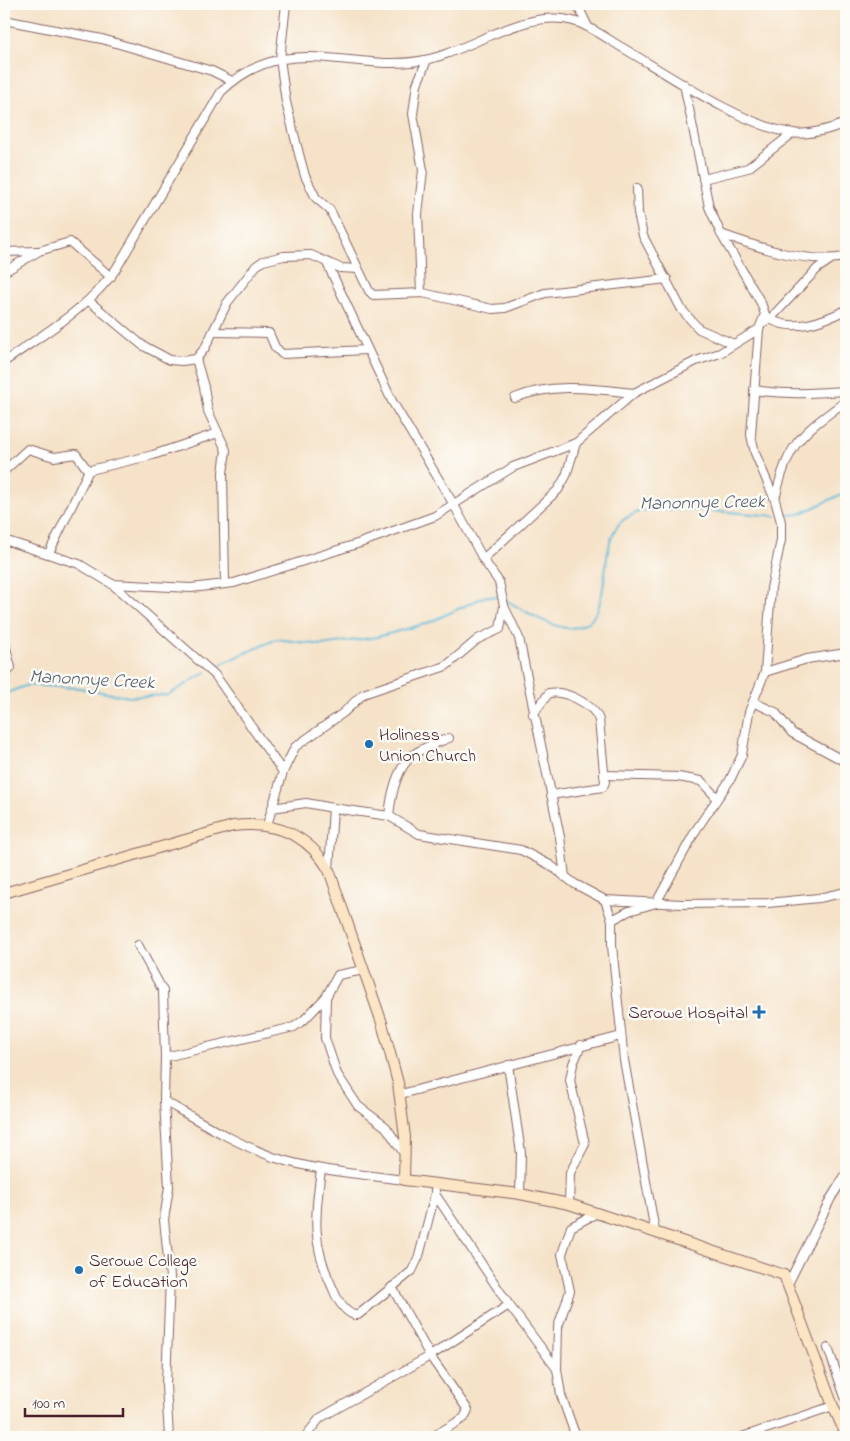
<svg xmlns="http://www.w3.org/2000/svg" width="850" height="1441" viewBox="0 0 850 1441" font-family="'Indie Flower',sans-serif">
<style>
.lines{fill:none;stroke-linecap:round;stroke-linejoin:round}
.stream{stroke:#58b6d6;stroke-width:2}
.street-casing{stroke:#866362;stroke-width:10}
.secondary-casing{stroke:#866362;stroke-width:12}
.street{stroke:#fff;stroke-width:8}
.secondary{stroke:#fce5c4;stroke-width:10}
.poi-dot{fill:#1f6fb2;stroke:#fdfcf7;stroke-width:2}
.labels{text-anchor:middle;stroke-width:5;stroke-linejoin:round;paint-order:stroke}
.poi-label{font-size:18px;fill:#4a1f2b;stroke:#fdfcf7;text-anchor:start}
.water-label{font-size:19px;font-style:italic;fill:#505b6f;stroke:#fdfcf7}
</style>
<rect width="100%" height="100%" fill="#fdfcf7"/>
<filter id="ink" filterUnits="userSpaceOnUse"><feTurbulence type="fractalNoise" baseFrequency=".02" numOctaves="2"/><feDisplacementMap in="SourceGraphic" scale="10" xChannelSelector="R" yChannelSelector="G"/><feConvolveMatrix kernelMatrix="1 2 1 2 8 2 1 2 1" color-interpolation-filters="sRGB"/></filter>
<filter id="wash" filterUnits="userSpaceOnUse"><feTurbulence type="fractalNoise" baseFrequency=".0096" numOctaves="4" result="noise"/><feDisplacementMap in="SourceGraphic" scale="20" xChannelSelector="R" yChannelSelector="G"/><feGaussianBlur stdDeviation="1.12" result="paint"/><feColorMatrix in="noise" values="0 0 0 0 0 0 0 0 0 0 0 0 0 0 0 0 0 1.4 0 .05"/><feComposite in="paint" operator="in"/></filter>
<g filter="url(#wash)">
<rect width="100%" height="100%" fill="#f5e2c8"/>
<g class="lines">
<g class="stream">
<path d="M781 516 800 514 846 492"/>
<path d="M504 599C520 608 552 629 570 628 619 625 594 551 620 523 623 520 631 515 636 513 654 504 751 514 776 516"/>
<path d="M212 668 277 639 322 645 377 637 428 623 486 596 500 597"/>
<path d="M4 694 28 685 79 688 129 697 168 695 206 672"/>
</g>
</g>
</g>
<g filter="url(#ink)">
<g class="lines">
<g class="street-casing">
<g id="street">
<path d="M286 4 280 59 286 102 299 154 305 176 316 198 330 210 369 291 373 295 423 293 492 309 505 308 545 293 667 279"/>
<path d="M577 4 588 27"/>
<path d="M4 20 102 39 212 71 232 81"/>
<path d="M703 179 748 168 793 133"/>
<path d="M637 188 638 213 643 236 682 310 699 329 734 344"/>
<path d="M721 234C757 247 807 264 845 257"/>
<path d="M4 252 37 251"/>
<path d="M327 263 392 401 454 505 483 559 499 582 504 606 519 638 560 837 565 877"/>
<path d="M4 272 39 251 70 242 111 277"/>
<path d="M421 293 418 214 423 170 413 114 417 84 427 60"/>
<path d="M89 301 142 345 170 360 182 361 196 359 205 348 227 303 256 266 263 261 284 256 311 255 340 268 358 269"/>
<path d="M770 319 818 268 830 260"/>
<path d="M763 323 770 319C794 333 823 321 846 310"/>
<path d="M214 332 269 333 275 347 282 354 367 350"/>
<path d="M196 359 204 387 208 411 226 450 223 473 225 584"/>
<path d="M4 362C43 334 88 309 116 269L221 92C291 23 362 82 440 56 480 43 531 9 573 21 591 26 607 39 623 48 669 75 740 124 791 133 809 136 830 129 846 123"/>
<path d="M754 390C785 395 815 393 846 391"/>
<path d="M515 398C553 382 595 389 634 393"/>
<path d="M4 471 28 449 54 457 76 454 87 469 90 470 153 455 218 433"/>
<path d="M775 500C787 443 801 434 846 401"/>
<path d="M4 540 79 564 112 584 215 675 283 772 267 825"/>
<path d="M49 553 89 470"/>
<path d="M483 559 558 490 566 476 576 443"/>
<path d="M112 584 191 588 234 583 360 543 435 516 513 467 576 443 634 393 696 361 720 353 759 329"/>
<path d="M4 640 11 668 4 675"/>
<path d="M765 672 807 659 846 653"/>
<path d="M753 702 775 712 792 733 846 762"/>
<path d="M533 714 549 693C564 690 594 704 599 720L605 782 603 787 551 795"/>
<path d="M283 772 295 747 343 713 363 694 446 666 478 639 500 629 504 606"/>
<path d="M604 775 678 777 701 781 717 798"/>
<path d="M272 808 306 803 333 808"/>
<path d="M389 816C391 796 396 768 413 755 423 747 437 743 449 738"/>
<path d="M329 870 333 808 389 816 419 834 521 850 550 865 575 884 605 900 682 904 768 903 819 898 846 892"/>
<path d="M605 900 612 920V946L624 1060 655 1231"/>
<path d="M612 920 629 911 656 903 696 830 730 780 742 755 749 712 765 672 771 588 781 540V522L775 500 755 453 751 435 759 329 765 314 761 303 721 234 709 207 684 84"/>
<path d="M138 945 163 991 165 1057"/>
<path d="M326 997 325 1038 337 1074 358 1106 386 1127 405 1155"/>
<path d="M508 1065 521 1153 520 1194"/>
<path d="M401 1094 621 1036"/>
<path d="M164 1101C199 1121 235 1143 273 1157 315 1171 361 1174 404 1180"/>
<path d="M321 1169C315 1217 311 1243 333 1289 337 1299 343 1311 354 1315H358L412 1271 419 1256 435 1194"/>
<path d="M435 1191V1194L509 1305 557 1369 561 1395 576 1437"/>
<path d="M569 1204 570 1173 585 1144 570 1080 573 1064 581 1045"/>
<path d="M788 1284 831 1198 846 1174"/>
<path d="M392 1287 430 1356 468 1410 464 1418 432 1437"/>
<path d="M828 1348 846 1400"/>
<path d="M557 1369 558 1327 570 1291 562 1254 571 1227 597 1213"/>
<path d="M169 1437 166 1385 170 1277 164 1220 169 1187 164 1101 165 1057 294 1027 304 1020 326 997 338 975 364 970"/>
<path d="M305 1437 320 1418 430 1356 509 1305"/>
<path d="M742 1437 833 1406"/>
</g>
</g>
<g class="secondary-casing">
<path id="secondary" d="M4 893 233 826C274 821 308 834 329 870L382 1023 398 1083 405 1137 404 1180 520 1194 569 1204 784 1275 833 1406 846 1435"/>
</g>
<use href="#street" class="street"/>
<use href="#secondary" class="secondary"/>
</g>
</g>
<g class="poi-dot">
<circle cx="369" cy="744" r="5"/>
<path d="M756.5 1004.5h5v5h5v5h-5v5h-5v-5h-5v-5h5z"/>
<circle cx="79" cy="1270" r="5"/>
</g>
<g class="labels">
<g class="poi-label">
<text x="379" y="740">Holiness<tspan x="379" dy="21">Union Church</tspan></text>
<text x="748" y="1018" text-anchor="end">Serowe Hospital</text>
<text x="89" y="1266">Serowe College<tspan x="89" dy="21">of Education</tspan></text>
</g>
<g class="water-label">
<text transform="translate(702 501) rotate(-1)" y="7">Manonnye Creek</text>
<text transform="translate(92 678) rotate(3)" y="7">Manonnye Creek</text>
</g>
</g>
<rect width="850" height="1441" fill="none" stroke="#fdfcf7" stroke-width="20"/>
<path d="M25 1408v8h98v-8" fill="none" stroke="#4a1f2b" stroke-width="2.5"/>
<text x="32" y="1408" font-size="15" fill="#4a1f2b" stroke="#fdfcf7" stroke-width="4" paint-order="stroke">100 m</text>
</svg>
